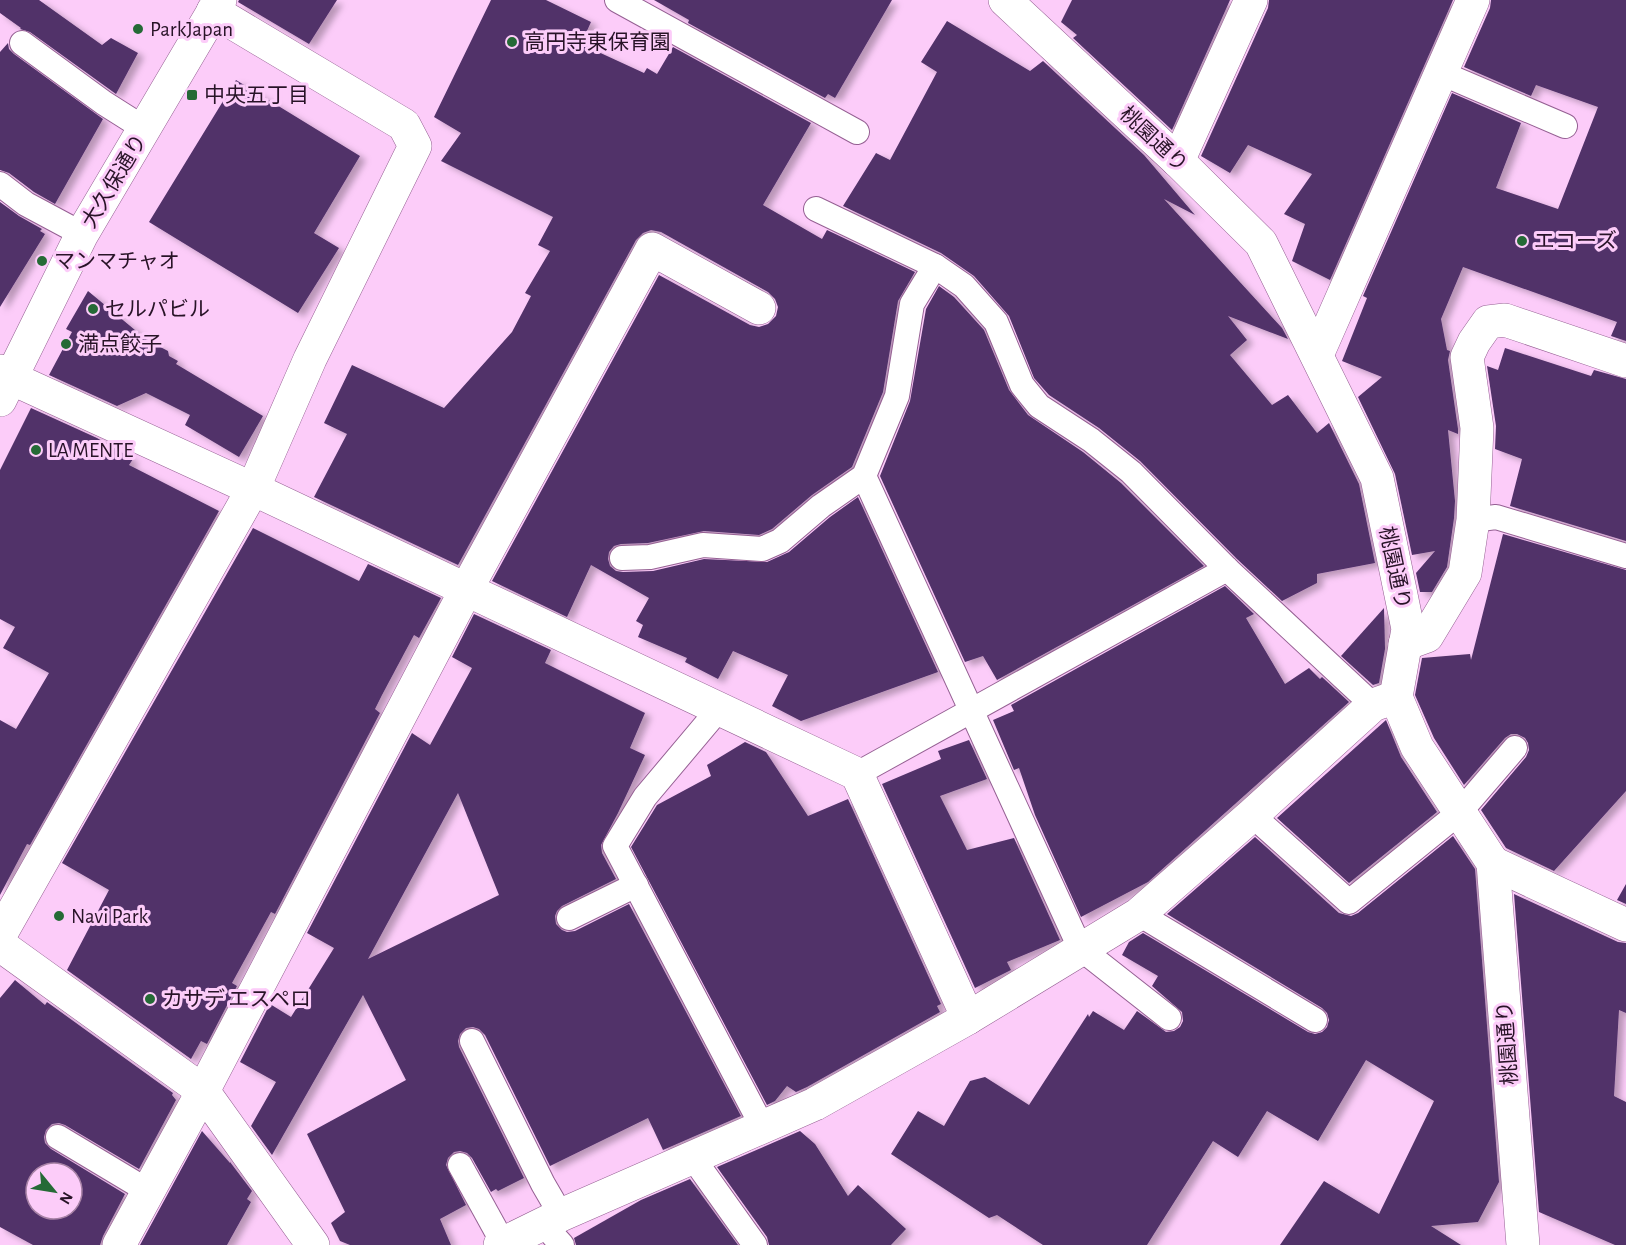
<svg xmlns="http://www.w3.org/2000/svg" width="1626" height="1245" viewBox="0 0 1626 1245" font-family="'Alegreya Sans','Noto Sans JP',sans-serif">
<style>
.building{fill:#513169;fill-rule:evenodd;filter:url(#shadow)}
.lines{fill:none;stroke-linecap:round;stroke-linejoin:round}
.lane-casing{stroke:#956093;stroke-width:26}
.street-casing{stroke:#956093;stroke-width:34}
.secondary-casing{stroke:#956093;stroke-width:34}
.lane{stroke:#fff;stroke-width:24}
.street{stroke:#fff;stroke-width:33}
.secondary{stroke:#fff;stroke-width:33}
.poi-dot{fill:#256a36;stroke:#fcccf9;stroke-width:2}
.labels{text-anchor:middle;stroke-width:6;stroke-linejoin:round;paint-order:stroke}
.poi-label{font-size:21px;fill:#281327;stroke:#fcccf9;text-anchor:start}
.street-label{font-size:21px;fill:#281327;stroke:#fcccf9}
</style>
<defs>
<filter id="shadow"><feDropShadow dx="6" dy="4" stdDeviation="3" flood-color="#0004"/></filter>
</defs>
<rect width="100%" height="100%" fill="#fcccf9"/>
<g class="building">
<path d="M0 0H39L102 45 111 38 138 53 116 94 30 32 20 29 21 28 0 13Z"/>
<path d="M239 0H337L309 44 238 2Z"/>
<path d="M491 0H546L591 22 581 44 644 73 647 68 657 74 673 47 811 123 763 205 822 239 827 230 915 272 898 301 883 392 852 467 812 495 772 529 759 535 704 531 648 543 621 544 614 546 609 552 608 559 610 566 616 571 623 572 653 571 704 559 767 562 789 552 830 517 858 497 938 672 801 721 772 706 788 675 733 651 718 679 685 662 687 658 638 637 643 625 636 621 649 598 591 565 567 617 492 581 659 275 750 325 759 327 768 324 776 316 778 307 775 299 768 292 661 232 651 230 643 233 636 240 458 565 314 497 347 434 324 423 352 365 444 408 512 332 531 296 525 293 550 251 538 245 553 217 441 161 461 133 434 117Z"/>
<path d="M654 0H892L835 98 828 94 825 98 688 23 689 20Z"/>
<path d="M1072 0H1230L1172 130 1073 38 1077 35 1061 22Z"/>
<path d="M1269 0H1453L1330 280 1292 261 1305 224 1284 214 1312 174 1248 145 1230 173 1201 156 1268 8Z"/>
<path d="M1491 0H1626V341L1611 336 1617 322 1463 267 1441 319 1447 350 1450 351 1448 360 1458 429V434L1448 430 1455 501 1454 518 1447 567 1432 592H1420L1416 573 1435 551 1412 555 1395 474 1358 397 1382 377 1342 361 1367 298 1363 296 1452 93 1521 123 1496 188 1558 209 1598 107 1536 85 1531 96 1464 67 1490 8Z"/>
<path d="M947 21 1030 71 1043 61 1144 155 1195 215 1164 199 1282 328 1288 339 1228 316 1247 340 1230 355 1272 405 1288 395 1317 433 1329 423 1359 484 1375 563 1317 574V583L1282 601 1237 559 1140 461 1099 428 1049 395 1034 378 1009 316 974 276 941 253 843 206 876 153 890 160 937 72 921 62Z"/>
<path d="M8 43 9 49 14 54 103 119 55 204 34 192 9 173 0 170V52Z"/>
<path d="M236 80 360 156 314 233 339 248 298 313 149 222Z"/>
<path d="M0 202 19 216 42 229 40 231 45 234 0 307Z"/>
<path d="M939 286 954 297 984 330 1009 390 1028 415 1083 452 1121 483 1204 566 997 680 983 656 965 662 880 476 910 401 926 309Z"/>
<path d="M88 291 147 340 168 351 169 356 178 361 176 364 263 416 239 457 185 425 190 415 146 393 117 406 49 375 72 332 66 329Z"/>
<path d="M1505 348 1591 376 1594 370 1626 379V541L1510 506 1522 459 1495 449 1496 426 1487 366 1498 370Z"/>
<path d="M31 408 97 438 133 459 129 465 219 511 30 845 27 844 0 895V720L16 729 49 673 3 648 15 627 0 619V470Z"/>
<path d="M253 528 359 581 368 564 441 598 419 638 414 635 382 695 375 709 380 713 275 914 271 912 232 983 237 986 207 1044 201 1041 191 1059 67 970 109 890 62 863Z"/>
<path d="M1503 534 1626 570V791L1554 871 1506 848 1481 810 1526 757 1529 750 1528 743 1525 738 1517 734H1511L1505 738 1464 785 1434 738 1415 695 1422 658 1470 654 1471 660Z"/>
<path d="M1225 586 1254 614 1246 618 1285 684 1309 668 1320 679 1322 677 1349 702 1148 882 1081 917 1035 815 1019 768 1014 770 993 720 1014 711 1011 705Z"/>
<path d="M1384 608 1385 649 1379 683 1373 685 1341 656Z"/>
<path d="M474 614 551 650 545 663 645 713 630 748 645 755 618 813 601 845 602 853 616 879 562 906 557 911 555 916 556 924 562 930 567 932 575 931 629 904 741 1116 663 1150 648 1118 550 1166 485 1035 479 1029 473 1027 466 1028 460 1034 458 1041 459 1047 524 1178 498 1191 496 1189 491 1192 472 1158 467 1153 460 1151 454 1152 448 1158 446 1165 466 1205 440 1219 451 1245H350L340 1241 331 1223 345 1212 307 1134 406 1080 363 995 272 1155 251 1126 276 1082 240 1062 270 1004 291 1017 334 948 307 933 412 733 430 745 472 668 452 657ZM458 793 499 895 368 959Z"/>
<path d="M1386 720 1401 757 1437 812 1349 883 1277 818Z"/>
<path d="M969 740 987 779 940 796 967 850 1014 838 1060 940 1007 962 1011 970 975 988 882 784 941 759 938 751Z"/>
<path d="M745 742 766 752 808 816 848 799 941 1004 937 1006 940 1012 807 1087 796 1092 787 1086 775 1101 767 1105 631 847 657 805 711 776 707 765Z"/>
<path d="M1453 836 1475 869 1499 1182 1478 1222 1431 1226 1461 1245H1280L1324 1181 1379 1214 1434 1101 1366 1060 1318 1141 1267 1111 1238 1157 1213 1141 1147 1245H1043L997 1215 989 1218 891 1154 918 1111 944 1126 970 1081 985 1077 1029 1105 1088 1014 1089 1017 1093 1011 1124 1030 1137 1011 1166 1032 1174 1031 1180 1027 1183 1021 1182 1012 1152 986 1158 976 1122 955 1129 942 1143 933 1308 1032 1315 1034 1322 1032 1327 1027 1329 1020 1327 1013 1322 1008 1167 914 1255 837 1339 913 1351 916 1358 913Z"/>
<path d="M1626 884V904L1617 900Z"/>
<path d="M1514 894 1618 942 1626 943V1013L1619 1010 1614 1096 1626 1102V1245H1615L1539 1212Z"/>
<path d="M15 980 45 1005 47 1002 173 1093 172 1095 176 1100 139 1169 65 1125 59 1123 52 1124 46 1130 44 1137 45 1143 51 1149 125 1194 103 1236 100 1245H33L0 1227V998ZM36 1173H72V1209H36Z"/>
<path d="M202 1131 230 1163V1162L252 1191 247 1199 251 1202 227 1245H140Z"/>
<path d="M800 1131 815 1144 848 1196 858 1185 906 1229 891 1245H769L767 1237 717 1167Z"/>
<path d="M690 1179 738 1245H576L574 1238 641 1200Z"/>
</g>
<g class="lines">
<g class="lane-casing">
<g id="lane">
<path d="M617 0 857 132"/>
<path d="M22 43 104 103 145 129"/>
<path d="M1441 73 1565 126"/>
<path d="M0 184 26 204 82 234"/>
<path d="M816 209 935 266 964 286 996 322 1022 385 1039 406 1091 440 1131 472 1227 569 1373 705"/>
<path d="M864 476 1080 948 1169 1018"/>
<path d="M1473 520 1496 517 1626 556"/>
<path d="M622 558 650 557 703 545 762 549 780 541 821 506 864 476 897 396 912 304 935 266"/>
<path d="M719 709 645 797 615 846 762 1126"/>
<path d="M857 774 1227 569"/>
<path d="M1252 815 1349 902 1460 812 1515 748"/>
<path d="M1139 914 1315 1020"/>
<path d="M569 918 636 885"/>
<path d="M472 1041 543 1184 561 1215"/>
<path d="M58 1137 148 1191"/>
<path d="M693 1158 755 1245"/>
<path d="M460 1165 503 1243"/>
<path d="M543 1224 562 1245"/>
</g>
</g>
<g class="street-casing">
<g id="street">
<path d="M1005 0 1178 161 1261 243 1377 478 1408 629 1396 697 1417 747 1493 863 1523 1245"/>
<path d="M1178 161 1251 0"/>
<path d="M1317 355 1473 0"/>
<path d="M0 371 11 378 253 489 857 774 968 1018"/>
<path d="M1405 644 1427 636 1465 573 1473 520 1477 428 1467 357 1474 342 1488 322 1505 320 1626 361"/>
<path d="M1493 863 1626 925"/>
<path d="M0 935 253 489 310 359 415 146 404 125 213 11"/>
<path d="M0 945 203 1091 313 1245"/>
<path d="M119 1245 203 1091 466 590 652 249 759 308"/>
<path d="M500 1245 561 1215 815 1104 968 1018 1139 914 1252 815 1373 705 1396 697"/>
</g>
</g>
<g class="secondary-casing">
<path id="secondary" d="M0 400 82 234 220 0"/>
</g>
<use href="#lane" class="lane"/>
<use href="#street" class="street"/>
<use href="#secondary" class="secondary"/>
</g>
<g class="poi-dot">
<circle cx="138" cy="29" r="6"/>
<circle cx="512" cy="42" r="6"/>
<rect x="186" y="89" width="12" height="12" rx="3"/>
<circle cx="1522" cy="241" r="6"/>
<circle cx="42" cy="261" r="6"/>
<circle cx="93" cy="309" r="6"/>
<circle cx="66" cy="344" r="6"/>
<circle cx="36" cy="450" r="6"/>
<circle cx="59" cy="916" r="6"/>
<circle cx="150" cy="999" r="6"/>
</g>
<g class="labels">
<g class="poi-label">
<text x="150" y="36">ParkJapan</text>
<text x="524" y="49">高円寺東保育園</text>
<text x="204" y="102">中央五丁目</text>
<text x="1534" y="248">エコーズ</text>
<text x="54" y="268">マンマチャオ</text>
<text x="105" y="316">セルパビル</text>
<text x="78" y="351">満点餃子</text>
<text x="48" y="457">LA MENTE</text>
<text x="71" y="923">Navi Park</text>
<text x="162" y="1006">カサデ エスペロ</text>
</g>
<g class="street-label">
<text transform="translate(1154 139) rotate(43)" y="7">桃園通り</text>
<text transform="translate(114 181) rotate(-59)" y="7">大久保通り</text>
<text transform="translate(1395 568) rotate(78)" y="7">桃園通り</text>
<text transform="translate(1507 1043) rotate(-94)" y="7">桃園通り</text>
</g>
</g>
<g transform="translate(54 1191) rotate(120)"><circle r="28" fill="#fcccf9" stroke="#a782a5" stroke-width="1.5"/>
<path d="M0-4.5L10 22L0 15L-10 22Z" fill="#256a36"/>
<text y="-9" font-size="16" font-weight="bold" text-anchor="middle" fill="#281327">N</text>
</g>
</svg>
